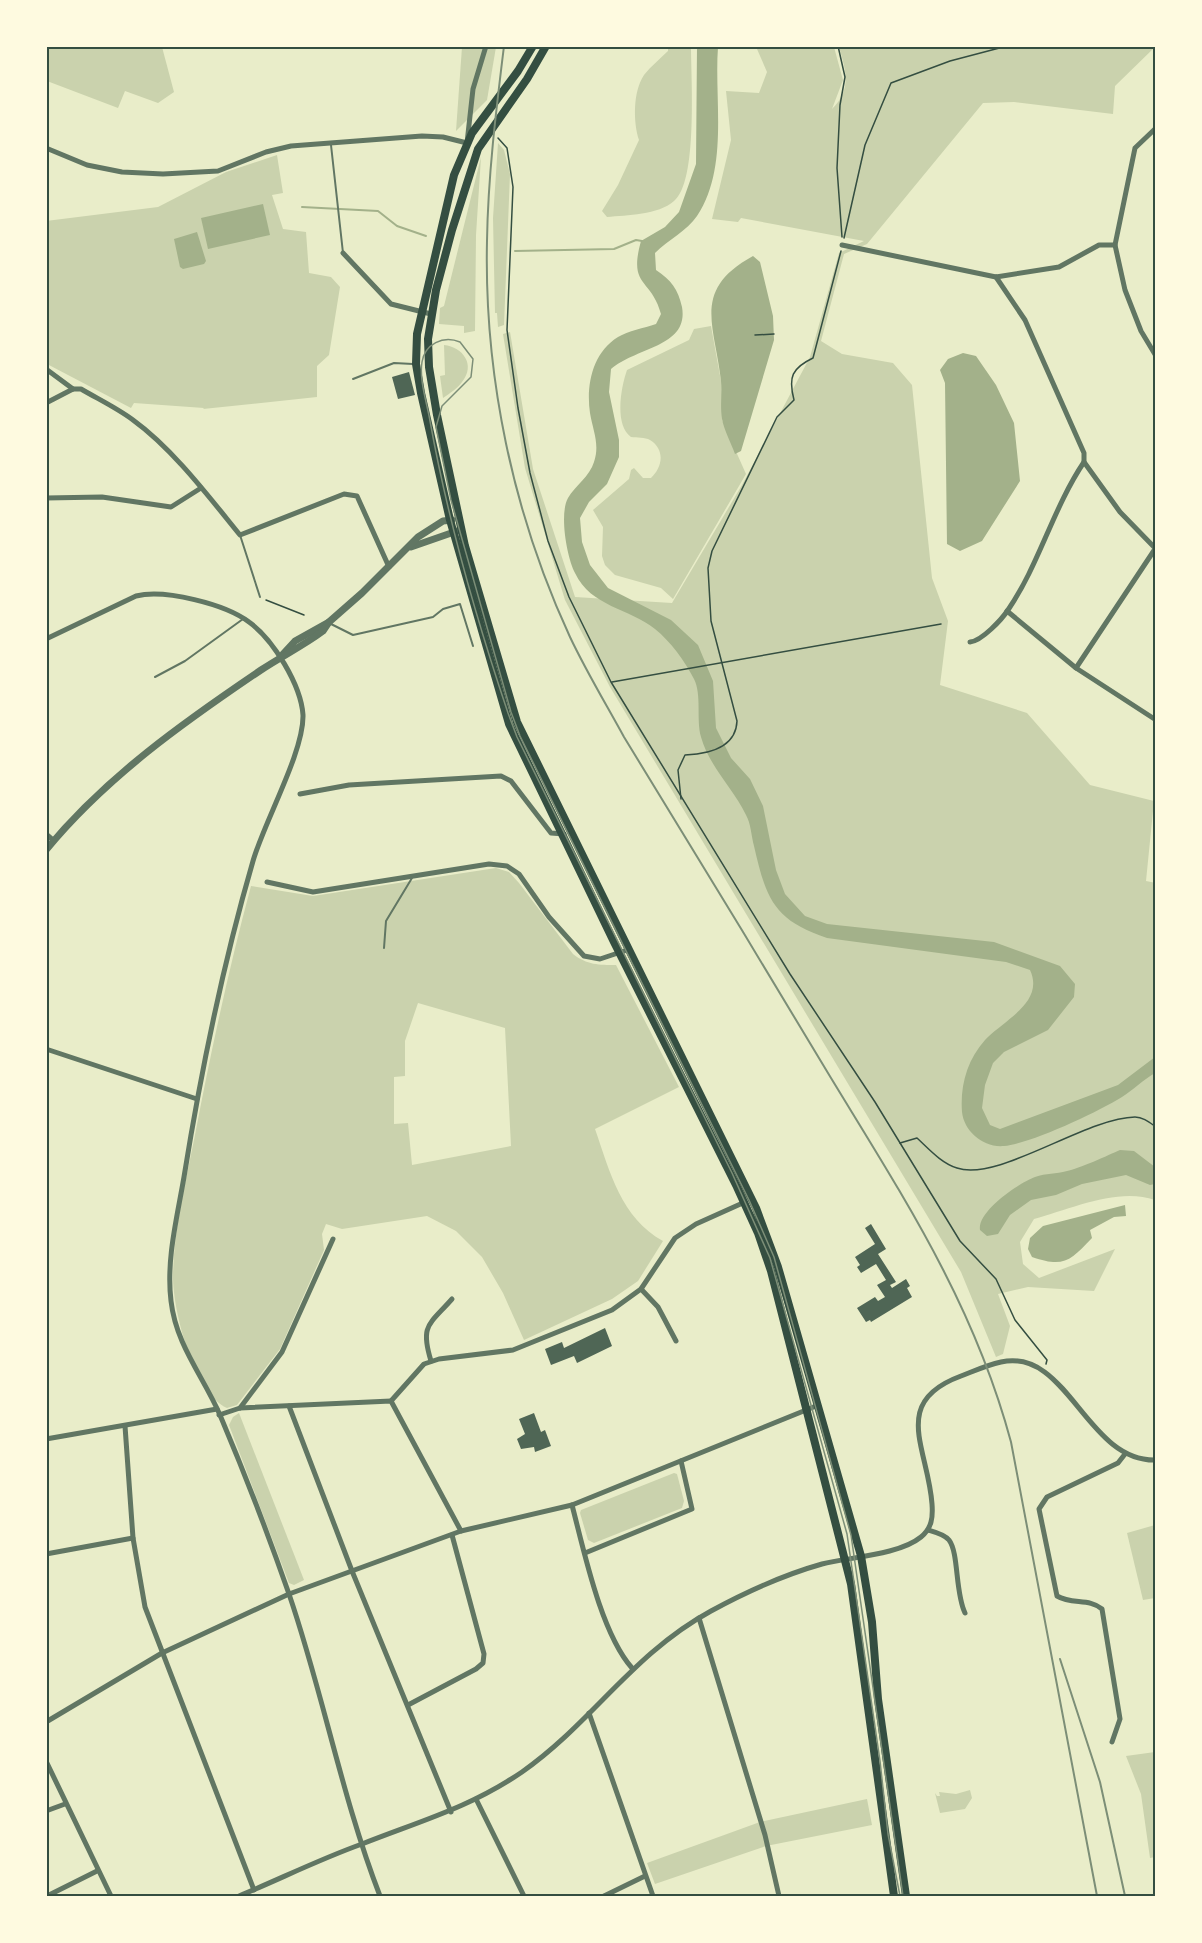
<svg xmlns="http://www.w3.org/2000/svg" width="1202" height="1943" viewBox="0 0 1202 1943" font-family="Literata,serif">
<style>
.green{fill:#cad2ad;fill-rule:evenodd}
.water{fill:#a3b18a}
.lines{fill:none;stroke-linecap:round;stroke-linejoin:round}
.stream{stroke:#a3b18a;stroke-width:2}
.building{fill:#4f6655}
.path{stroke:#344e41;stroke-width:1.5}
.service{stroke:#617663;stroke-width:2}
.minor{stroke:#617663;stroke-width:5}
.tertiary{stroke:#617663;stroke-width:7}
.primary{stroke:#344e41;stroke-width:8}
.tram{stroke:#7c8e77;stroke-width:1.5}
.rail{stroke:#7c8e77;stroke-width:2}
.neatline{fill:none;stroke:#344e41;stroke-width:2}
</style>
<rect width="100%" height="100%" fill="#e9edc9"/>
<g class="green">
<path d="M46 47H162L174 92 158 103 125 91 118 108 47 81Z"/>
<path d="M462 47H496L487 100 456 131Z"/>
<path d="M668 47H691C691 79 698 182 674 201 658 215 627 215 607 217L602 211 618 185 639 140C633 122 633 91 644 75 651 66 660 59 668 51Z"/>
<path d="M750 47H834L843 80 832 109C852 89 846 71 839 47H1155L1115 86 1113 114 1014 102 983 103 867 244 844 254 821 341 842 354 893 363 912 385 932 578 948 621 940 685 1027 713 1090 785 1154 801 1146 881 1156 883 1155 1200C1118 1187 1071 1209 1034 1219L1020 1242 1023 1264 1039 1278 1115 1249 1094 1291 1028 1287 998 1294 1010 1326 1003 1354 996 1357 961 1272 610 687 565 600 525 468 503 334 510 332 533 469 575 597 672 603 742 485 810 357 839 253 864 241 741 218 738 222 712 219 731 140 726 91 759 93 767 72 757 49Z"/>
<path d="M498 143 504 150 510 174 504 325 498 327 497 313H495L493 218Z"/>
<path d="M277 155 283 193 272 195 283 229 306 232 309 273 331 277 340 287 329 355 317 366V397L203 409 204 408 134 403 131 408 47 364 46 221 158 207 226 172Z"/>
<path d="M481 157 476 235 475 331 464 333V326L439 324 440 308 444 306Z"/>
<path d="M711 326 721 381 722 420 746 474 673 599 661 588 615 575 605 565 602 556 603 527 593 510 629 479 631 470 634 468 643 478H651C662 468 666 450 650 440 645 437 637 438 631 437 614 425 621 387 627 370L689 340 694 329Z"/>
<path d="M444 345C463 347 476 365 462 382 457 389 450 393 443 398L440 376 445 375Z"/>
<path d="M496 868 509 872 519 883 573 954C587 965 599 965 616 965L679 1087 595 1129C610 1172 621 1218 663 1241L638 1281 612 1299 524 1340 503 1293 482 1257 456 1231 427 1216 342 1229 326 1224 322 1234 324 1250 280 1349 237 1405 227 1408C194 1394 172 1309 173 1274 174 1228 186 1180 195 1135 211 1051 229 968 251 886L313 896ZM418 1003 505 1028 511 1146 412 1165 408 1123 394 1124V1077L405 1076V1041Z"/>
<path d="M239 1413 304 1580 294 1585 289 1583 229 1425 233 1417Z"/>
<path d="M674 1473 677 1474 684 1501 682 1508 594 1543 588 1540 580 1513 581 1510Z"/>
<path d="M1155 1525V1598L1143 1600 1127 1533Z"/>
<path d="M1155 1752V1857L1150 1858 1141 1794 1126 1756Z"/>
<path d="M970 1790 972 1798 965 1809 940 1813 935 1793 937 1796H940L939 1792 956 1794Z"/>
<path d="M867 1799 872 1825 766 1846 655 1884 647 1863 760 1822Z"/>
</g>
<g class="water">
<path d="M697 47H718C714 100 729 168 697 216 687 231 668 240 655 253L656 270C671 280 678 289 682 307 689 347 636 347 611 369L609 392 619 440V457L607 484 589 502 580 518 582 542 590 565 608 588 671 620 698 645 713 681 716 728 731 758 750 779 763 806 776 870 785 894 805 916 827 924 994 942 1060 966 1075 984 1074 997 1048 1030 1004 1052 993 1063 985 1085 982 1108 990 1125 1000 1129 1118 1085 1155 1057V1073C1143 1080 1133 1090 1122 1097 1096 1113 1032 1143 1004 1146 983 1148 964 1131 962 1112 960 1086 967 1060 985 1040 1004 1020 1045 1002 1030 970L1006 962 827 938C773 920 766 898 754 846 751 835 751 824 746 815 733 788 709 766 701 737 696 719 702 695 694 679 684 660 671 642 655 629 629 608 591 607 575 573 567 558 559 514 568 498 575 486 590 476 594 462 600 444 593 431 590 413 586 386 592 353 618 337 628 331 644 328 656 324L661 314C651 277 628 288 641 241L665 227 679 212 696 164Z"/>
<path d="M263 204 270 235 208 249 201 218Z"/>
<path d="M197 232 206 261 204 264 183 269 180 267 174 239Z"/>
<path d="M753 256 760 262 773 316 774 340 741 451 735 454C731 443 724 430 722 419 720 406 722 394 721 381 715 325 691 290 753 256Z"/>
<path d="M963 353 976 356 996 385 1014 423 1020 481 982 541 960 551 947 544 945 383 940 370 948 359Z"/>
<path d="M1120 1150 1134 1151 1155 1167V1184L1150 1185 1126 1175 1082 1184 1056 1195 1031 1200 1010 1215 998 1234 987 1236 980 1230C977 1211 1019 1183 1035 1177 1046 1173 1056 1174 1067 1171 1078 1169 1109 1155 1120 1150Z"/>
<path d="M1125 1205 1126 1216 1114 1217 1090 1230 1092 1238C1070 1261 1064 1268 1032 1257L1028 1249 1030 1238 1043 1226Z"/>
</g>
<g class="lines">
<g class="stream">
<path d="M302 207 378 211 397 226 426 236"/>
<path d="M515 251 614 249 636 240 642 241"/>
</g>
</g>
<g class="building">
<path d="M409 372 415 395 398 399 392 377Z"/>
<path d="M871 1224 886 1249 878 1254 896 1282 890 1285 892 1288 906 1279 910 1286 907 1288 912 1297 871 1322 870 1320 866 1322 857 1308 875 1297 878 1301 885 1297 877 1285 886 1280 876 1264 861 1273 857 1267 860 1265 855 1257 875 1244 865 1228Z"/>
<path d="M605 1328 612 1346 577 1363 574 1356 551 1365 545 1349 562 1342 564 1348Z"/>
<path d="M534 1413 541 1432 545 1430 551 1446 535 1452 534 1447 521 1449 517 1439 525 1434 519 1419Z"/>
</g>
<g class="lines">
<g class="path">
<path d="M838 46 845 77 840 105 837 168 842 237"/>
<path d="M498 138 507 148 513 187 507 330 518 408 530 473 548 541 569 597 611 682 790 974 875 1102 960 1241 996 1279 1015 1320 1047 1360 1046 1364"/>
<path d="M844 238 865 145 891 83 950 61 1007 46"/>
<path d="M755 335 774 334"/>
<path d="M266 600 304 615"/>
<path d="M612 682 941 624"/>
<path d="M681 799 678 770 685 755C708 754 736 748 737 721L711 621 708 568 712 551 777 417 794 400C788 377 792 368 813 358L841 251"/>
<path d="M900 1143 917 1138C929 1149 941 1163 957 1168 999 1182 1085 1118 1135 1117 1143 1117 1149 1122 1156 1127"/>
</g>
<g class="service">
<path d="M331 145 343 253"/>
<path d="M353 379 394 363 413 364"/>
<path d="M240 535 260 597"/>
<path d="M331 624 353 635 433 617 443 609 460 604 473 646"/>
<path d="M155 677 185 661 243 619"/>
<path d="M384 948 386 921 412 878"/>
</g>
<g class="minor">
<path d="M1156 128 1135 148 1115 245 1125 290 1141 331 1156 356"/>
<path d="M46 148 87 165 122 172 163 174 218 171 266 152 291 146 422 136 443 137 467 143 473 89 486 46"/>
<path d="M842 245 996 277 1059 267 1099 245H1115"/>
<path d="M343 253 391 304 431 314"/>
<path d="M996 277 1025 320 1084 453V462L1120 512 1156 549"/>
<path d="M46 369 73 389"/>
<path d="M46 403 73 389H81C98 399 117 408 133 420 173 449 209 497 240 535L344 494 357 496 389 567"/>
<path d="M46 498 102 497 171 507 201 488"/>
<path d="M1007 611 1076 668 1156 720"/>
<path d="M46 639 136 596C165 589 225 604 249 622 273 639 301 685 303 715 304 752 264 822 253 861 223 964 201 1071 184 1177 177 1218 166 1260 171 1301 176 1345 203 1376 220 1415 245 1474 268 1534 289 1594 323 1693 342 1798 380 1896"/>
<path d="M970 642C982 641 1002 619 1008 610 1039 565 1053 508 1084 462"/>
<path d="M1076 668 1155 549"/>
<path d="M300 794 349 785 501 776 511 781 551 833 564 834"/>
<path d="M46 834 54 841"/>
<path d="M267 882 313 892 489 864 507 866 519 874 549 917 584 956 600 959 627 950"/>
<path d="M46 1049 197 1099"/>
<path d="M641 1289 658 1307 676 1341"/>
<path d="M431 1361C420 1325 429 1325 452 1299"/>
<path d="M391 1401 424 1364 439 1359 513 1350 612 1310 641 1289 675 1238 696 1224 745 1202"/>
<path d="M289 1406 352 1571 451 1812"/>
<path d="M240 1408 282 1352 333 1239"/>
<path d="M219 1415 240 1408 391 1401 461 1531"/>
<path d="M125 1426 133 1538 145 1607 254 1890"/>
<path d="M46 1439 217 1409"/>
<path d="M572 1505C584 1551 601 1633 632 1668"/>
<path d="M928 1530C935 1532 944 1534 949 1540 959 1553 955 1593 965 1613"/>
<path d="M585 1553 692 1509 681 1461"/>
<path d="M46 1554 133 1538"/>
<path d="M699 1618 765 1835 779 1896"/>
<path d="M408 1705 476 1669 483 1663 484 1654 452 1535"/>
<path d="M589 1713 653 1896"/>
<path d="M46 1722 162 1653 289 1594 461 1531 572 1505 816 1406"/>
<path d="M1112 1742 1120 1719 1102 1609C1089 1598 1072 1605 1057 1596L1039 1509 1047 1497 1118 1463 1125 1454"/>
<path d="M46 1761 111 1896"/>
<path d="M476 1799 524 1896"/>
<path d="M46 1811 65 1804"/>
<path d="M47 1896 97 1871"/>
<path d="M239 1896C280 1879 320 1859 362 1844 420 1821 469 1808 522 1772 592 1723 632 1654 711 1611 746 1592 783 1575 822 1564 850 1557 899 1555 921 1537 932 1528 933 1517 932 1504 928 1448 890 1402 961 1376 974 1371 987 1365 1001 1362 1068 1347 1086 1462 1156 1460"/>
<path d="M604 1896 645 1876"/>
</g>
<g class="tertiary">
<path d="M411 547 457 531"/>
<path d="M283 654 295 641 329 622"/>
<path d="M46 850C106 777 184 722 261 670 282 656 303 646 323 631L329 622 362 593 418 537 443 521 452 520"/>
</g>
<g class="primary">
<path d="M533 46 518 71 472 133 454 175 417 334 416 364 421 393 450 520 509 724 614 942 737 1187 758 1233 771 1271 851 1584 894 1896"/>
<path d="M546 46 527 79 478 149 452 230 436 290 428 339 429 367 437 415 465 546 517 722 756 1208 778 1267 861 1556 872 1622 878 1699 906 1896"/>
</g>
<path class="tram" d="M900 1896 888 1834 880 1761 847 1534 770 1258 732 1173 517 737 508 713C477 621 447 516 430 421 427 403 419 380 422 362 425 344 443 335 460 342L473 359 471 377 442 406 436 427 451 500 511 712 520 736 749 1200 774 1257 851 1535 903 1896"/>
<g class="rail">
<path d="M504 46C496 111 488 176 487 241 484 376 513 514 570 637 586 671 606 704 624 737 693 850 763 964 831 1078 904 1198 974 1304 1011 1442L1097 1896"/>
<path d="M1060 1659 1100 1782 1125 1896"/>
</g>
</g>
<rect width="1202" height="1943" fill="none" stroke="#fefae0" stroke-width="96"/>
<rect x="48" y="48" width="1106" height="1847" class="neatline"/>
</svg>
